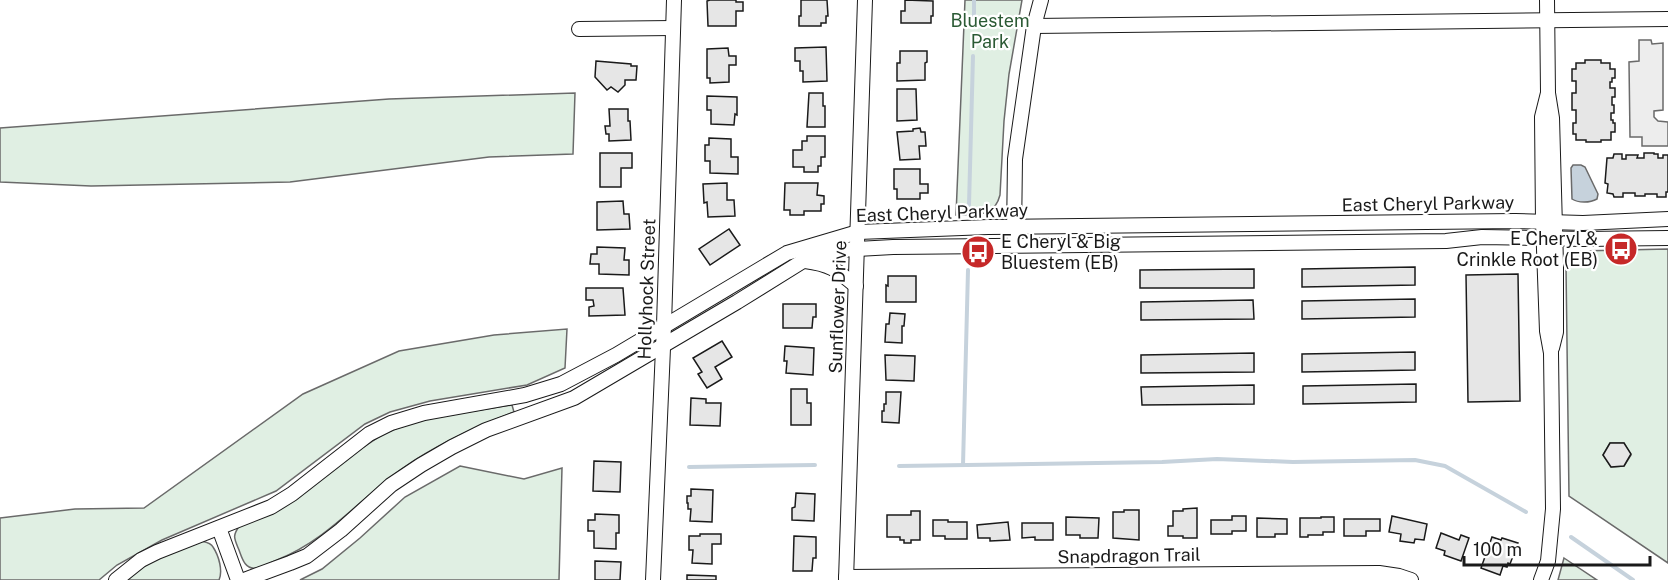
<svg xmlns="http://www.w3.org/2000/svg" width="1668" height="580" viewBox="0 0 1668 580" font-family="'Public Sans',sans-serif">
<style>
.green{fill:#e0efe3;stroke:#6a6a6a;stroke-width:1.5;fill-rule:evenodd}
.parking{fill:#ededed;stroke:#6a6a6a;stroke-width:1.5}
.water{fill:#c6d2dc;stroke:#6a6a6a;stroke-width:1.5}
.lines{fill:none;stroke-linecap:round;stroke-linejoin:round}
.stream{stroke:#c6d2dc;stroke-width:4}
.building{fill:#e6e6e6;stroke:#1a1a1a;stroke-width:1.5}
.minor-casing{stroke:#1a1a1a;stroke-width:16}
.minor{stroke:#fff;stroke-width:14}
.labels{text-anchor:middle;stroke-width:4.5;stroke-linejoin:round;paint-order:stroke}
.park-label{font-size:18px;fill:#2b5a34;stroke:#fff}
.street-label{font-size:18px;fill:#1a1a1a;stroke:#fff}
.poi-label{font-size:18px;fill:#1a1a1a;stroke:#fff;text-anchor:end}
</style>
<rect width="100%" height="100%" fill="#fff"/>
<g class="green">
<path d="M965 0H1022L1009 74 1004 121 1000 195C994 219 975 214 956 215Z"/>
<path d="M575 93 573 154 489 157 290 182 91 186 0 182V128L389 99Z"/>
<path d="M1668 249V563L1569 496 1566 267 1569 257 1579 251ZM1610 443H1624L1631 455 1624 466 1611 467 1603 455Z"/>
<path d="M567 329 565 368 527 385 430 401 390 412 365 424 276 491 162 540 117 565 99 580H0V518L75 509 144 508 303 394 399 351 494 335Z"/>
<path d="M512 405 514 412C475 427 437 444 403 468 359 499 329 539 277 560 271 562 263 567 256 568 245 570 242 558 239 550 234 538 232 536 240 525L368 444C374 440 381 435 388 432 426 415 471 412 512 405Z"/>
<path d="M460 466 524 479 562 468 559 580H300L322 569 360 538 405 497Z"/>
<path d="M201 541C205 542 211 543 213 547 219 556 223 571 219 580H125L155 559Z"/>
<path d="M1564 558 1597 580H1558Z"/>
</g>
<path class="parking" d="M1639 40H1651L1652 44 1663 43V110L1654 111V117L1658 121 1668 122V146H1642V137H1630L1629 62 1639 61Z"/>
<path class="water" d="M1573 165H1581L1585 167 1598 194 1597 199C1590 203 1578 203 1572 199L1571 168Z"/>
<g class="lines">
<g class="stream">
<path d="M974 22V0"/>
<path d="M969 205 973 56"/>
<path d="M963 465 968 270"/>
<path d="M899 466 1162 462 1217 459 1293 462 1415 460 1445 466 1526 512"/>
<path d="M689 467 815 465"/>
<path d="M1571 537 1633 580"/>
</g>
</g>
<g class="building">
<path d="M710 0H736V2H743V11H736V26H708L707 1Z"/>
<path d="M801 0H827L828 16H826V23H821V26H799V16H801Z"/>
<path d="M905 0 933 1V16H931V23H901V11H905Z"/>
<path d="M826 47 827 81 803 82V71H800V61H795V48Z"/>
<path d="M728 48 729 56H736V65H729V82L710 83V78H707V49Z"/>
<path d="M900 51H927V62L925 63V80L897 81V63H900Z"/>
<path d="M1585 60H1601V63H1610V69H1615V78H1612V82H1610V88H1615V97H1612V105H1614V113H1611V120H1613V123H1615V132H1611V140H1601V142H1586V140H1576V134H1573V123H1576V110H1572V93H1576V81H1572V69H1576V63H1585Z"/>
<path d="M596 61 631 64V66H637L636 80H625V85L618 92 611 87 607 90 595 77Z"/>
<path d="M897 89H916L917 120 897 121Z"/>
<path d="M809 93H823V106H825V127H807Z"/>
<path d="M707 96 737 97V115L735 114 734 125 711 124V110H707Z"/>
<path d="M609 109H628V121H630L631 140 609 141V134H606L605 126H610Z"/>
<path d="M920 128 921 132H925L926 146H919L920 159 900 160 897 132 913 131V129Z"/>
<path d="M807 136H825V157H821V166H818V172H804V167H793V150H802V141H807Z"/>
<path d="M709 138 731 139V157H738V174L710 173V161H705V145H709Z"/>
<path d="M600 153H632V168H621V187H600Z"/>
<path d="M1644 153H1654V154H1658V158H1663V155H1668V192H1666V197H1657V194H1645V196H1635V193H1623V197H1614L1613 194 1607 193 1608 184 1605 183 1607 158H1613L1614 154H1622V159H1626V155H1638L1637 158H1644Z"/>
<path d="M894 169H920V184H928V193H920V199H897V189H894Z"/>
<path d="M727 183V200H734L735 216 708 217 707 202 704 203 703 184Z"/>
<path d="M785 183H818L817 195 824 196V204H821V211H804V215H790V210H784Z"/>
<path d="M623 201 624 214H629L630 229 597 230V202Z"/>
<path d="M729 229 740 245 710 265 699 249Z"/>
<path d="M597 247 625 248 624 260H629V275L599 274V264H590L591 254H597Z"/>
<path d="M1415 267V285L1302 287V269Z"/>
<path d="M1254 269V288H1140V270Z"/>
<path d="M1518 274 1520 401 1468 402 1466 275Z"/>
<path d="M888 276H916V302H886V285L888 286Z"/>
<path d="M586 288H623L625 315 589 316V307L594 306 593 300H586Z"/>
<path d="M1415 299V317L1302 319V301Z"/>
<path d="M1253 300 1254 319 1141 320V302Z"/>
<path d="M783 304H816V317H813L812 328H783Z"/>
<path d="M890 313 905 314 904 326H902V343L885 342 886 324H889Z"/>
<path d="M722 341 732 357 715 367 722 379 707 388 698 374 702 372 693 358Z"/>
<path d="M785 346 814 348 813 375 786 373 787 361H784Z"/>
<path d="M1415 352V370L1302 372V354Z"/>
<path d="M1254 353V372L1141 373V355Z"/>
<path d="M885 355 915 356 914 381 886 380Z"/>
<path d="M1416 384V402L1303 404V386Z"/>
<path d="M1254 385V404L1142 405 1141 387Z"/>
<path d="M791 389H807V403H811V425H791Z"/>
<path d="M886 392H901L899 423 882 422V411H884V404H886Z"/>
<path d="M691 398 706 399V403H721L720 426 690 425Z"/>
<path d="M1610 443H1624L1631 454 1624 466 1611 467 1603 455Z"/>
<path d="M594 461 621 462 620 492 593 491Z"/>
<path d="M691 489 713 490 712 522 690 521 691 509H688V503H687V496H691Z"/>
<path d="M796 493 815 494 814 521 792 520V508L795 507Z"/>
<path d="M1197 508V538H1183V536H1168V526H1173V511H1183V509Z"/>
<path d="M1124 510H1139V540L1113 538V512H1124Z"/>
<path d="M911 511H920V540H911V543H904V540H900V537H887V515H911Z"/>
<path d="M595 514 619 515V533H616V549L594 548V531H588V520H595Z"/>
<path d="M1232 516H1246V531H1232V534H1211V520H1232Z"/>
<path d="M1392 516 1427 524 1424 540 1415 539 1414 543 1400 541 1401 534 1389 532Z"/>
<path d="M1066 517 1099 518 1098 538H1080V535H1066Z"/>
<path d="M1321 517H1334V532H1323V535H1308V537H1300V518H1321Z"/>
<path d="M1257 518 1287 519V534H1275V537H1257Z"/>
<path d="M1344 519H1380V531H1366V536H1344Z"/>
<path d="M933 520H948V522H967V539H945V536H933Z"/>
<path d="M1008 522 1010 540 990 541V538H978L977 525Z"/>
<path d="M1022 523H1053V540H1035V537L1022 538Z"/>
<path d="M1441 533 1459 540 1461 535 1469 538 1461 561 1444 555 1445 551 1436 548Z"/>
<path d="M700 534H721V544H712V564L692 563 693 550H689V536H700Z"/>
<path d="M794 536 816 537V558H813L812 571H793Z"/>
<path d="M1492 537 1501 540 1502 538 1518 543 1510 564 1508 563 1507 567 1503 566 1500 575 1481 568Z"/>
<path d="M595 561 621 562 620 580H595Z"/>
<path d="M687 575 716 576V580H687Z"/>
</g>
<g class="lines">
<g class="minor-casing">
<g id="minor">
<path d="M1547 0 1548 93 1552 118 1556 264V332L1552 348"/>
<path d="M1034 26 1668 19"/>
<path d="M579 29 673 28"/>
<path d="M1014 235 1015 159 1034 26 1041 0"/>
<path d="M805 261C830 264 837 270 856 286"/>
<path d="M219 528 238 580"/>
<path d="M846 577 1379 573 1399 576 1411 580"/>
<path d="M116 580 141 560 157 552 271 507 292 494 369 434 391 423 424 413 525 395 561 384 616 355 787 253 858 232 988 227 1515 221 1583 223 1668 219"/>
<path d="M244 580 290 563 307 556 341 530 391 485 421 465 452 447 486 430 574 398 737 302 803 261 839 250 893 247 1446 241 1482 237 1583 239 1668 238"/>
<path d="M653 580 664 325 674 0"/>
<path d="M846 580 865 0"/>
<path d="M1541 580 1548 561 1553 509 1551 353 1547 331 1543 222 1542 117 1548 93"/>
</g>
</g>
<use href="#minor" class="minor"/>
</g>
<defs>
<g id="bus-disc" transform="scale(1.725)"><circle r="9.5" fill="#c62828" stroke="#fff"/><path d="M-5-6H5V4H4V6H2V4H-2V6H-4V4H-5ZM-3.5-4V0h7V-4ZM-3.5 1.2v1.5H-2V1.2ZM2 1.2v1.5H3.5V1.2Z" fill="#fff"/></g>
</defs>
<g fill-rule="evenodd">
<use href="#bus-disc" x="1621" y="249"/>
<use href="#bus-disc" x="978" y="252"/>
</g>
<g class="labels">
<g class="park-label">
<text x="990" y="27">Bluestem<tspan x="990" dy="21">Park</tspan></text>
</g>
<g class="street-label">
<text transform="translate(1428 204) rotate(-1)" y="6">East Cheryl Parkway</text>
<text transform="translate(942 213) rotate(-2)" y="6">East Cheryl Parkway</text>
<text transform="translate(647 289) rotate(-88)" y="6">Hollyhock Street</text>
<text transform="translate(838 307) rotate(-88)" y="6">Sunflower Drive</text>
<text transform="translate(1129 556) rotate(-1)" y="6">Snapdragon Trail</text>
</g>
<g class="poi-label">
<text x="1598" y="245">E Cheryl &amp;<tspan x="1598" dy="21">Crinkle Root (EB)</tspan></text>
<text x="1001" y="248" text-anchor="start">E Cheryl &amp; Big<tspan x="1001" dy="21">Bluestem (EB)</tspan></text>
</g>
</g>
<path d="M1464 556v9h186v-9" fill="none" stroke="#1a1a1a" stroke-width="3"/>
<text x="1473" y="556" font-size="18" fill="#1a1a1a" stroke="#ffffff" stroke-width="4.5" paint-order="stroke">100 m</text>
</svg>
